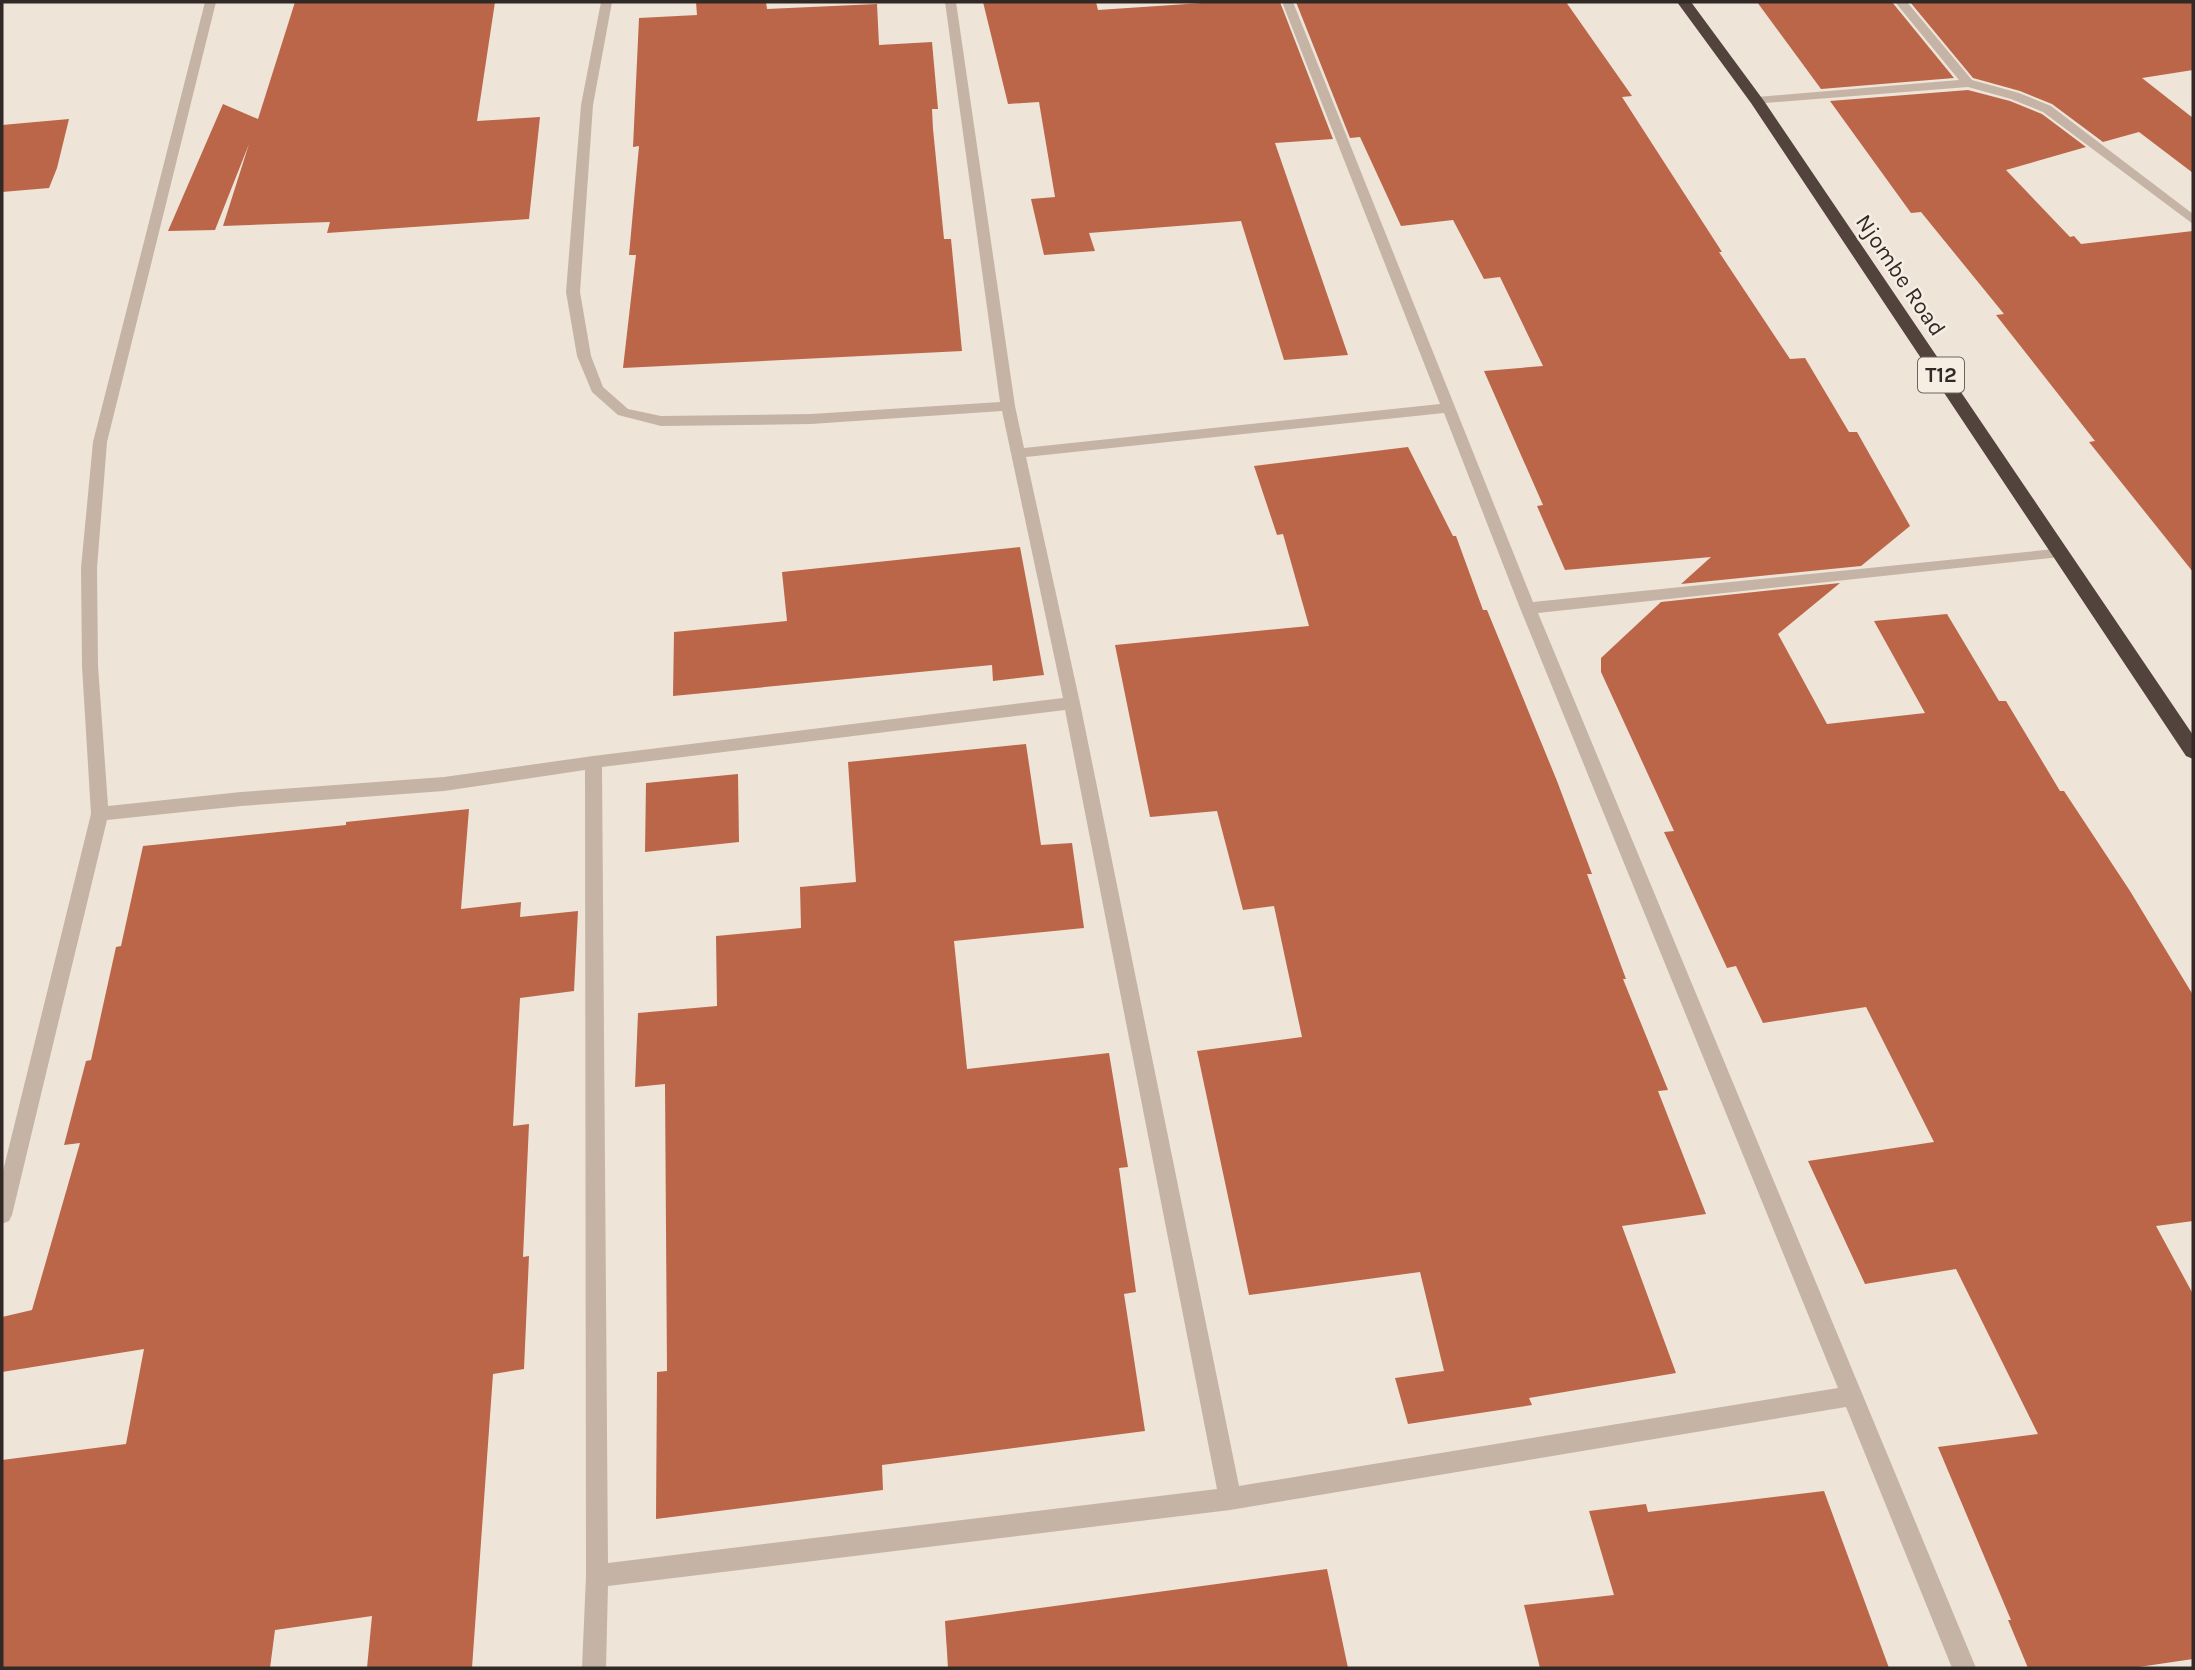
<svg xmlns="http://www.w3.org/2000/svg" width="2195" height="1670" viewBox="0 0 2195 1670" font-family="Karla,sans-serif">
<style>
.building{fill:#bb6649}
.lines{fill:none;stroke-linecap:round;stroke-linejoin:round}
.street{fill:#c5b4a5;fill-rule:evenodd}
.highway{fill:#52443d;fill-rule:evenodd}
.labels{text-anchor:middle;stroke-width:5;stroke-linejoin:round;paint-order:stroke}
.shield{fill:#f7eee3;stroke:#6c645f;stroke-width:2}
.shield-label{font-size:21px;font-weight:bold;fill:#312926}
.street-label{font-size:23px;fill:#312926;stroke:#f7eee3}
</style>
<rect width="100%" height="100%" fill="#eee4d8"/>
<g class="building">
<path d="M295 2H495L477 121 540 117 529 219 327 233 330 222 223 226 249 144 215 230 168 231 223 104 258 119Z"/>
<path d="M696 2H766L767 9 877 4 879 45 932 42 938 109H932L933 129 944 239H951L962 351 623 368 636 255H629L639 146 633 147 639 18 697 15Z"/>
<path d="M983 2H1096L1098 10 1217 2H1280L1333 139 1275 143 1348 355 1284 360 1241 221 1089 233 1095 251 1044 255 1031 199 1055 197 1039 102 1008 104Z"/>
<path d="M1296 2H1566L1632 96 1622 97 1722 252H1719L1790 359 1805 358 1849 432H1857L1910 526 1861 566 1681 584 1711 557 1565 570 1537 506 1543 505 1484 371 1543 366 1500 277 1484 279 1453 220 1401 226 1360 137 1350 138Z"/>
<path d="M1757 2H1892L1954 78 1821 89Z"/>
<path d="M1910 2H2193V70L2142 78 2193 118V173L2139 132 2103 142 2052 104 2020 91 1973 78Z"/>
<path d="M1968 90 2010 101 2042 114 2086 147 2006 170 2070 237 2074 236 2081 244 2193 231V572L2089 442 2095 441 1996 315 2004 314 1921 212 1911 213 1830 101Z"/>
<path d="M69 119 57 168 49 188 2 192V125Z"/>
<path d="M1408 447 1453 536H1456L1483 610H1487L1557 781 1592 874H1587L1626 979H1623L1668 1090 1658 1091 1706 1214 1622 1226 1676 1373 1529 1398 1532 1405 1408 1424 1395 1378 1444 1371 1420 1272 1249 1295 1197 1051 1302 1037 1274 906 1243 910 1217 811 1150 817 1115 645 1309 626 1283 534 1277 535 1254 466Z"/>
<path d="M1020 547 1044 675 993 681 992 665 673 696 674 632 787 621 782 572Z"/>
<path d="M1840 583 1778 634 1827 724 1925 713 1874 621 1947 614 1999 701H2006L2060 791H2064L2130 891 2193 995V1221L2156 1226 2193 1294V1659L2132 1668H2028L2008 1620H2011L1938 1447 2038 1434 1956 1269 1865 1284 1808 1161 1934 1142 1866 1007 1763 1023 1736 966 1727 968 1664 832 1674 831 1601 672V658L1661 602Z"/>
<path d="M1026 744 1041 845 1072 843 1084 928 954 941 967 1069 1109 1053 1128 1167 1119 1168 1136 1292 1124 1294 1145 1431 882 1465 883 1490 656 1519 657 1372 667 1371 665 1084 635 1087 638 1013 717 1006 716 936 801 928 800 887 856 882 848 762Z"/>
<path d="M738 774 739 842 645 852 646 783Z"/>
<path d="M469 809 461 909 521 902 520 917 578 911 574 991 520 998 513 1126 529 1124 523 1257 529 1256 524 1369 493 1374 472 1668H367L372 1616 275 1630 270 1668H2V1460L126 1444 144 1349 2 1372V1317L32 1310 80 1143 64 1145 86 1061 91 1060 116 947 121 946 143 846 346 825V822Z"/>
<path d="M1824 1491 1889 1668H1540L1524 1605 1614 1595 1589 1511 1646 1504 1648 1512Z"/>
<path d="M1327 1569 1348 1668H948L945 1621Z"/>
</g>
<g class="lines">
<g class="street">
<path d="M205 2H216L107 442 97 568 98 666 108 806 241 792 444 777 593 756 1063 698 1002 411 811 424 661 426 618 415 592 392 577 356 566 292 581 105 601 2H612L593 105 580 292 591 356 603 387 628 409 661 416 811 414 1000 402 945 2H956L1015 406 1024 448 1440 404 1282 2H1293L1533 602 2065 548 2068 552 2065 556 2060 557 1538 613 1976 1668H1952L1846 1407 1230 1510 608 1586 606 1668H582L586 1576 585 770 444 791 241 806 107 820 12 1215 9 1221 2 1224V1175L91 814 82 666 81 568 93 442ZM1444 413 1520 608 1838 1388 1239 1486 1080 703 1026 457ZM1065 710 1217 1489 608 1563 602 767Z"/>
<path d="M1895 2H1907L1972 80 2019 93 2051 106 2193 214V224L2043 112 2011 99 1968 87 1753 104 1751 101 1757 97 1959 80Z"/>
</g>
<path class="highway" d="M1677 2H1691L1764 101 2193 735V759L2186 756 1751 103Z"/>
</g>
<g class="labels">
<rect class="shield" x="1918" y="357.5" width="46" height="35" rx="5"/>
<g class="shield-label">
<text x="1941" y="382">T12</text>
</g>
<g class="street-label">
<text transform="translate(1901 275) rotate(56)" y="8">Njombe Road</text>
</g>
</g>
<rect width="2195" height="1670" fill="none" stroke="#312926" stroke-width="7"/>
</svg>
